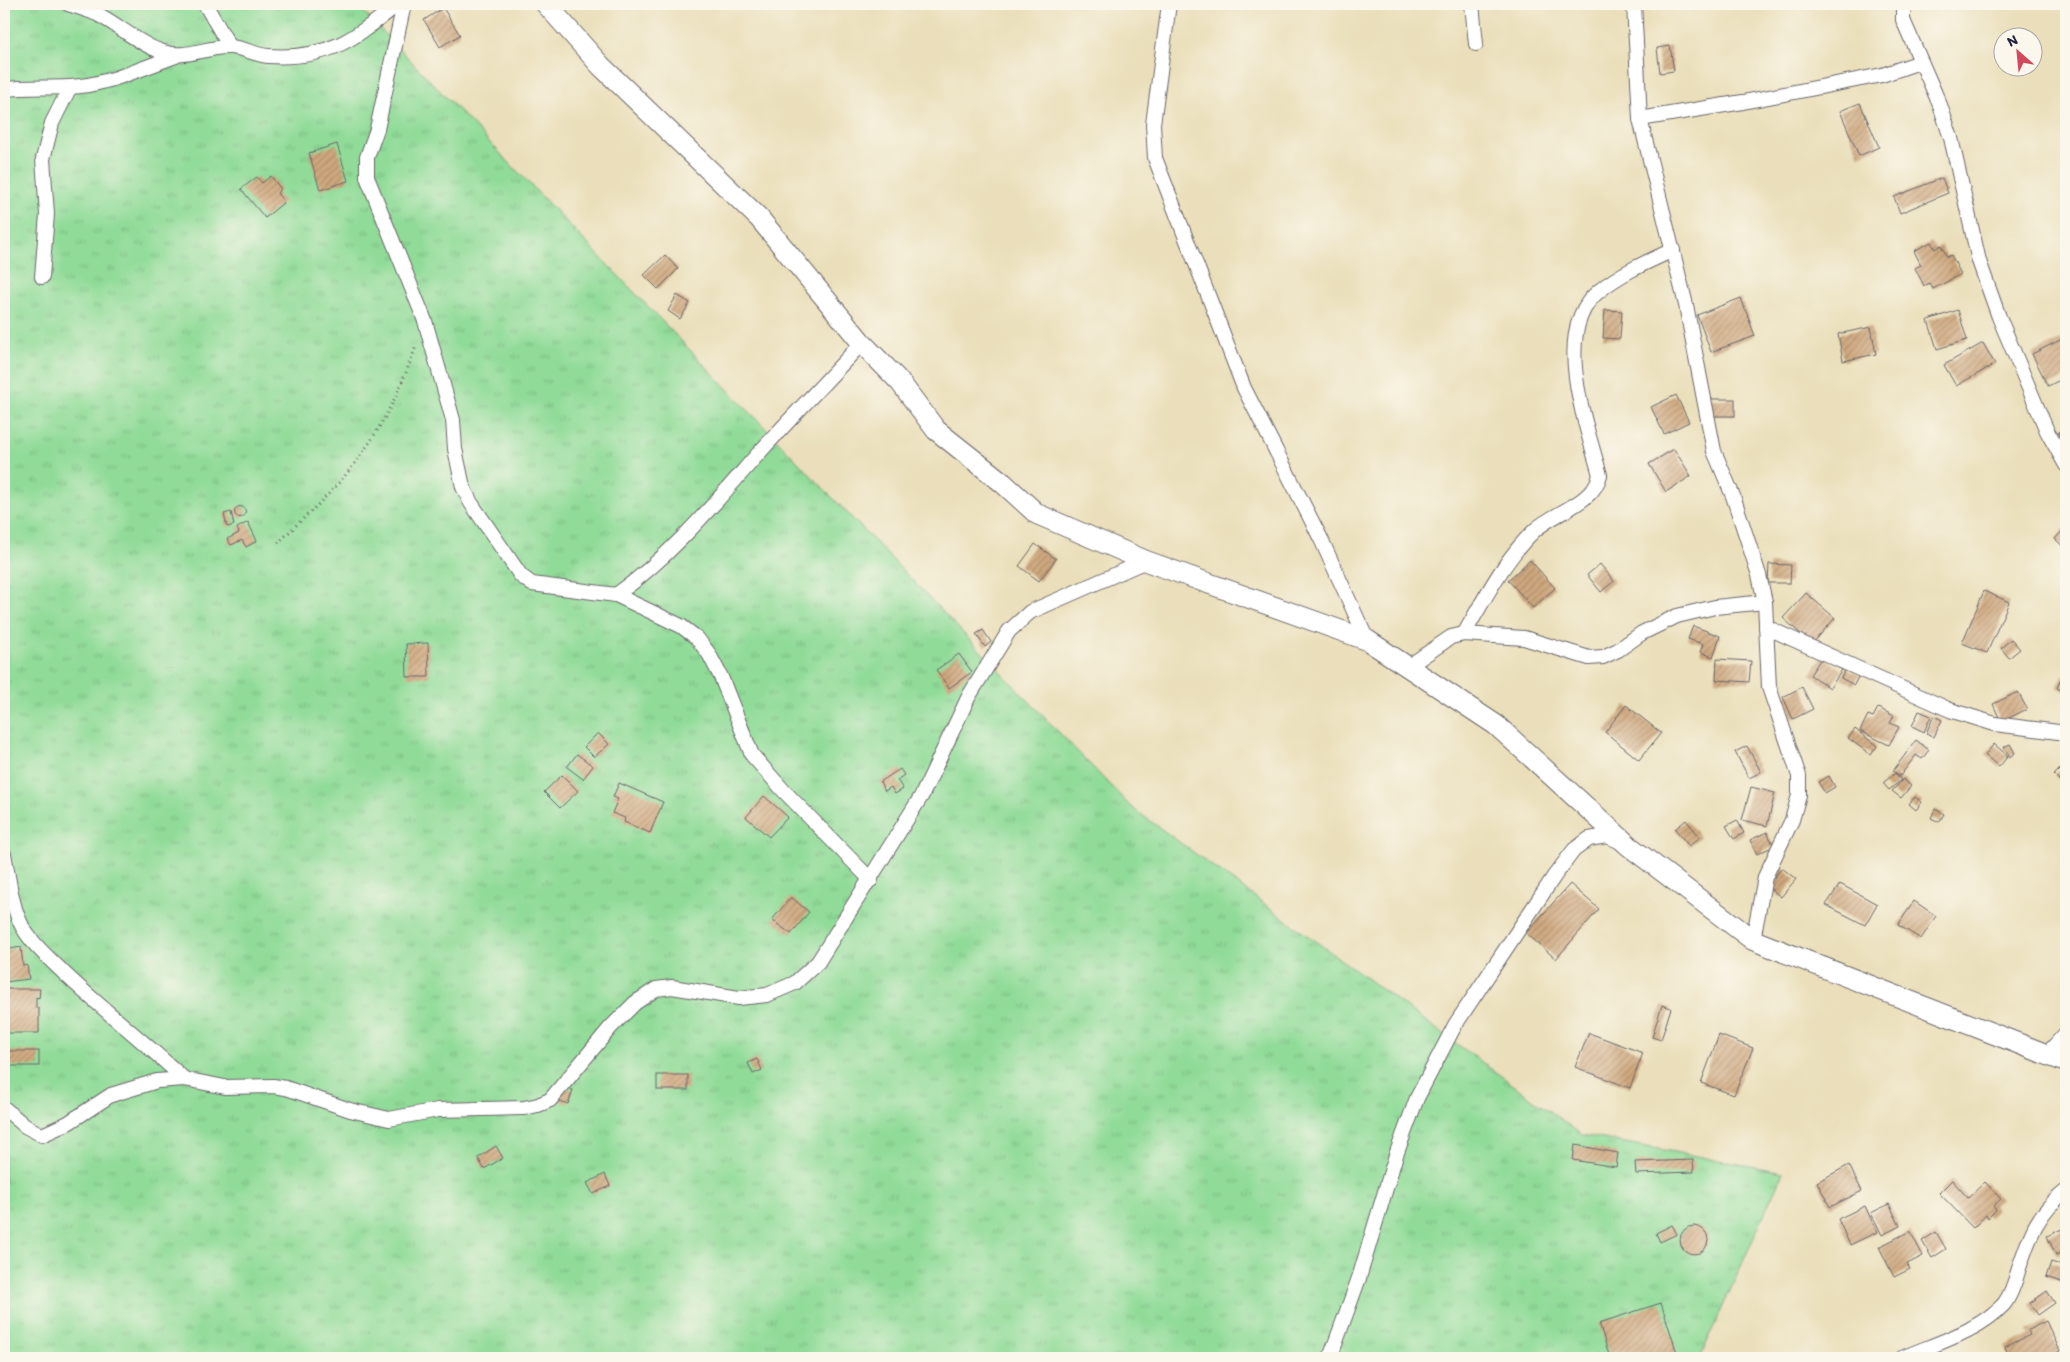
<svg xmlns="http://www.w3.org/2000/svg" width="2070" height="1362" viewBox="0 0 2070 1362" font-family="Itim,sans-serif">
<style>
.grass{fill:url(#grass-tufts);stroke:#597e6a}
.building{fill:url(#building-hatch)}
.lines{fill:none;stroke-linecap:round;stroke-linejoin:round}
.street-casing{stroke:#686467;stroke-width:16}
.secondary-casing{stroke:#686467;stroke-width:22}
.path{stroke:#686467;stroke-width:3;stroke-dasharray:1 4;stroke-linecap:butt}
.street{stroke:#fff;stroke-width:14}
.secondary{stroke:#fff;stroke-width:20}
</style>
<defs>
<pattern id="grass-tufts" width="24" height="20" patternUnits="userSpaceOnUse" patternTransform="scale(1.25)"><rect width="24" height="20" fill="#90db98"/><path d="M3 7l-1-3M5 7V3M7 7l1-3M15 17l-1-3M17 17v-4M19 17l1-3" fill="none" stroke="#7cbc84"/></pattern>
<pattern id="building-hatch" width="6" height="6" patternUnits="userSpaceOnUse" patternTransform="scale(1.25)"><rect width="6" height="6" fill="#d0a97f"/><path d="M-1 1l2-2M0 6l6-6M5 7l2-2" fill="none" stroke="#a88969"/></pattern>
</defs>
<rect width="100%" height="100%" fill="#fbf7ec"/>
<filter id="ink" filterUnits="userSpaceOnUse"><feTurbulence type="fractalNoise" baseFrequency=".02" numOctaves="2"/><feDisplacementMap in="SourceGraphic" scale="10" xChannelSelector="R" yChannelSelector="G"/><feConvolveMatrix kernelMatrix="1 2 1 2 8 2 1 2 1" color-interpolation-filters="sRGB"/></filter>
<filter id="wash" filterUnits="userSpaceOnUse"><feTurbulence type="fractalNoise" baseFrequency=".0096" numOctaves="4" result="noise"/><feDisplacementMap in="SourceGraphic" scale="20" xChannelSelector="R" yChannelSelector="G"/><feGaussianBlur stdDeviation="1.12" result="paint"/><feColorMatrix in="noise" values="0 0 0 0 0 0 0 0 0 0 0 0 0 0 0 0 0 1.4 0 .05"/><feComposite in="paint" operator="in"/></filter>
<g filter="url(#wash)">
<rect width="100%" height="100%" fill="#eadfba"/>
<path class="grass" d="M4 4H356L1131 807 1582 1135 1783 1172 1700 1358H4Z"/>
<g id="blocks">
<g class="building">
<path d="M443 8 460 35 440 47 424 20Z"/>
<path d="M1670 46 1674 71 1660 73 1657 48Z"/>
<path d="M1860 103 1879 147 1859 156 1840 111Z"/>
<path d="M337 144 348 181 320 190 309 153Z"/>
<path d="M271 176 281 189 277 193 284 202 265 218 241 189 257 177 262 183Z"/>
<path d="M1942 178 1948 193 1900 213 1894 197Z"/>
<path d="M1931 242 1935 249 1941 245 1947 257 1951 255 1961 274 1933 289 1930 283 1924 286 1915 268 1921 265 1914 251Z"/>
<path d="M665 255 678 269 658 289 644 275Z"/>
<path d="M677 295 690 303 680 319 668 311Z"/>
<path d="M1741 298 1755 336 1711 352 1697 315Z"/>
<path d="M1605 310 1622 311 1620 339 1603 338Z"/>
<path d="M1958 310 1967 340 1937 349 1928 320Z"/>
<path d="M1871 327 1876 354 1843 361 1838 334Z"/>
<path d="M2062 339 2066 346V377L2048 386 2032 354Z"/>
<path d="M1983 343 1995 364 1956 386 1944 365Z"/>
<path d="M1676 395 1689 422 1664 434 1651 407Z"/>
<rect x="1709" y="399" width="26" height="17"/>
<path d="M2066 427V444L2058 432Z"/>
<path d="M1674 449 1691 476 1666 492 1649 464Z"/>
<circle cx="240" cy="512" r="5.5"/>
<path d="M231 512 234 525 227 527 224 514Z"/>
<path d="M248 522 257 541 246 547 242 540 231 545 227 539 239 533 237 528Z"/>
<path d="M2066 527V547L2065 548 2055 539Z"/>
<path d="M1035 544 1056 559 1039 581 1019 566Z"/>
<path d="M1530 560 1555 588 1533 608 1508 580Z"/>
<path d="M1600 564 1614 581 1601 592 1587 575Z"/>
<path d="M1769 564 1791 565 1790 583H1768Z"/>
<path d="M1984 591 2009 602 1987 653 1962 643Z"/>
<path d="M1806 593 1835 618 1812 644 1783 618Z"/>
<path d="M1693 626 1720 636 1713 657 1700 652 1703 644 1688 639Z"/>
<path d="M983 630 991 642 985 647 976 634Z"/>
<path d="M2011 639 2020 649 2009 658 2001 648Z"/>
<path d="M428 643 429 677H407L406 644Z"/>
<path d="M959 654 972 672 949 688 936 670Z"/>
<path d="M1822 657 1842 670 1830 688 1810 675Z"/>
<path d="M1717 659 1751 661 1749 682 1716 680Z"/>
<path d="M1846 668 1859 675 1854 685 1841 678Z"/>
<path d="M2063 675 2066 677V692L2057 688Z"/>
<path d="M1802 687 1813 709 1793 719 1783 697Z"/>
<path d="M2018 692 2027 709 2001 722 1993 704Z"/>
<path d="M1626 705 1661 733 1639 760 1605 732Z"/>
<path d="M1878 708 1894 716 1890 723 1899 727 1889 745 1860 731 1868 715 1873 717Z"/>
<path d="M1919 711 1931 716 1924 732 1912 726Z"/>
<path d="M1934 716 1942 720 1934 737 1926 733Z"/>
<path d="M1855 729 1877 746 1871 755 1848 738Z"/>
<path d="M598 733 609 744 594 757 584 747Z"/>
<path d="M1916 740 1929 750 1922 759 1916 755 1900 776 1893 771Z"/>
<path d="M1994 744 2008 756 1999 767 1985 755Z"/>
<path d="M2010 744 2015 753 2010 757 2004 747Z"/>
<path d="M1747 746 1761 772 1749 778 1735 752Z"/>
<path d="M577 754 593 766 583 779 567 767Z"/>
<path d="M2066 763V787L2054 775Z"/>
<path d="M900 769 904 775 897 780 903 789 895 794 891 787 885 791 880 782Z"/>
<path d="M1895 773 1901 780 1889 790 1883 783Z"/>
<path d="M562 775 578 791 560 808 544 792Z"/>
<path d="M1829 776 1835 787 1825 793 1818 782Z"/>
<path d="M1903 779 1911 786 1901 798 1892 791Z"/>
<path d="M619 783 663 802 650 833 624 822 625 818 612 813 618 799 613 797Z"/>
<path d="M1751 787 1775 793 1767 826 1742 820Z"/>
<path d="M764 796 788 817 769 837 746 817Z"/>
<path d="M1915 797 1922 802 1916 810 1909 804Z"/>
<path d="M1935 809 1944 814 1939 822 1931 818Z"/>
<path d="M1686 820 1700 837 1689 846 1675 829Z"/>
<path d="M1737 820 1744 833 1734 839 1726 826Z"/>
<path d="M1767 832 1774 846 1757 854 1750 840Z"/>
<path d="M1782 868 1796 879 1781 897 1767 886Z"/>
<path d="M1570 884 1599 909 1556 959 1526 933Z"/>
<path d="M1840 884 1877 904 1865 925 1826 905Z"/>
<path d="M791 897 809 912 791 934 772 920Z"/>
<path d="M1914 901 1936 916 1921 939 1898 925Z"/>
<path d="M21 947 23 966 27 965 29 979 4 982V950Z"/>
<path d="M6 989H40L39 998 36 997V1008H39V1033H4V992Z"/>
<path d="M1662 1005 1671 1008 1661 1040 1652 1037Z"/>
<path d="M1589 1033 1643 1053 1630 1088 1575 1067Z"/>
<path d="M1719 1035 1753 1048 1734 1095 1701 1083Z"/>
<rect x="4" y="1051" width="35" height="15"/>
<path d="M757 1059 762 1070 753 1074 748 1063Z"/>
<rect x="657" y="1075" width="31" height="15"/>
<path d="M563 1086 573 1090 568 1104 557 1100Z"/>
<path d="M1575 1145 1618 1153 1616 1167 1573 1160Z"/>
<path d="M496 1146 503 1158 484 1169 478 1158Z"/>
<path d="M1693 1160 1694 1172 1636 1174 1635 1162Z"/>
<path d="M1849 1165 1862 1191 1830 1207 1817 1182Z"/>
<path d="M605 1174 610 1186 593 1194 587 1183Z"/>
<path d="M1952 1180 1968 1198 1985 1182 2001 1199 1993 1206 1996 1210 1988 1218 1986 1215 1973 1228 1939 1193Z"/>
<path d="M1889 1204 1900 1226 1882 1235 1871 1213Z"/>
<path d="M1865 1206 1877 1232 1850 1245 1838 1219Z"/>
<path d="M1672 1225 1677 1234 1660 1242 1656 1233Z"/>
<circle cx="1694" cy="1240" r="14"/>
<path d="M2066 1227V1250L2056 1255 2047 1236Z"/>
<path d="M1910 1231 1923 1256 1907 1264 1910 1269 1894 1277 1879 1247Z"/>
<path d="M1936 1232 1946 1249 1932 1258 1922 1241Z"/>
<path d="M2051 1262 2066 1267 2064 1283 2046 1277Z"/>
<path d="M2047 1291 2055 1303 2038 1315 2030 1303Z"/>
<path d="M1661 1303 1677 1353 1660 1358H1610L1599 1323Z"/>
<path d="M2046 1321 2060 1351 2044 1358H2040L2039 1356 2033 1358H2010L2005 1347 2030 1335 2028 1330Z"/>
</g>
</g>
</g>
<g filter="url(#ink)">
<use href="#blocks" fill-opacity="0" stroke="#686467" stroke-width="1"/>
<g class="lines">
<g class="street-casing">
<g id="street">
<path d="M68 4C78 7 88 10 97 14 119 25 137 43 160 51 185 60 201 48 227 47 241 46 254 55 268 56 328 60 354 39 398 4"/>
<path d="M205 4 230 47"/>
<path d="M404 4 377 129 367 157V177L425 321 453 420 455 449 463 487 471 503 521 576 532 584 616 595 681 626 697 638 709 654 721 677 752 755 783 790 871 880"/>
<path d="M1169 4 1153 124 1155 158 1244 388 1321 539 1367 640"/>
<path d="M1472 4 1476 44"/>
<path d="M1634 4 1640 119 1686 305 1714 451 1733 496 1759 575 1765 602 1769 687 1799 776V795L1792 820 1765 877 1753 940"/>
<path d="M1903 4V20L1940 105 1951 138 1979 261 1999 317 2047 431 2066 465"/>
<path d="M4 89C26 87 47 88 69 87 105 86 142 68 176 56"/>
<path d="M1640 119 1743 102 1882 75 1920 62"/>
<path d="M42 277 47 214 43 159 52 123 70 87"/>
<path d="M616 595C671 556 713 505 758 454 792 417 827 380 862 343"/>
<path d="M1766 627 1950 710 1995 724 2066 733"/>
<path d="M1464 634C1485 598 1505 558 1535 530 1556 511 1593 504 1600 475 1587 426 1550 330 1599 291 1621 273 1647 262 1673 250"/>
<path d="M1406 668 1451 637 1464 634 1524 638 1589 658 1603 657 1618 650 1642 633 1677 616 1715 607 1765 602"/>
<path d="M4 854C9 878 11 906 23 928 33 945 50 959 64 973 103 1010 145 1042 184 1079"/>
<path d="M2047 1054 2066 1033"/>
<path d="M4 1108 25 1126 42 1135 68 1123 111 1095 157 1081 184 1079 225 1087 273 1086 286 1088 350 1110 389 1119 438 1110 524 1108 538 1105 550 1100 611 1027 635 1003 656 989 672 987 739 998 767 995 795 983 818 962 922 795 969 696 1009 631 1030 612 1146 561"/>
<path d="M1330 1358 1359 1278 1396 1155 1417 1098 1455 1025 1555 875 1574 850 1589 839 1607 836 1621 842"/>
<path d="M1902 1358C1936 1343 1978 1332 2004 1304 2011 1295 2016 1279 2019 1268 2030 1235 2037 1213 2066 1191"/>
</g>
</g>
<g class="secondary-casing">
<path id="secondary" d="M546 4 601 66 759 218 862 343 900 382 936 430 1003 483 1037 514 1146 561 1367 640 1496 725 1629 846 1753 940 2066 1062"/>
</g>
<path class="path" d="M278 543C301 520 328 497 348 472 379 434 400 392 416 346"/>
<use href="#street" class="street"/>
<use href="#secondary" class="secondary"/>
</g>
</g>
<rect width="2070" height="1362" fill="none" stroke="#fbf7ec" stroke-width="20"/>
<g transform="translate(2018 52) rotate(333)"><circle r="24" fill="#fbf7ec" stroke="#a4a2a5"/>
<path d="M0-4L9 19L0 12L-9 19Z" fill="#d1495b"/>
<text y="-8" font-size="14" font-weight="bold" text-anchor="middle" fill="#22223b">N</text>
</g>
</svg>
